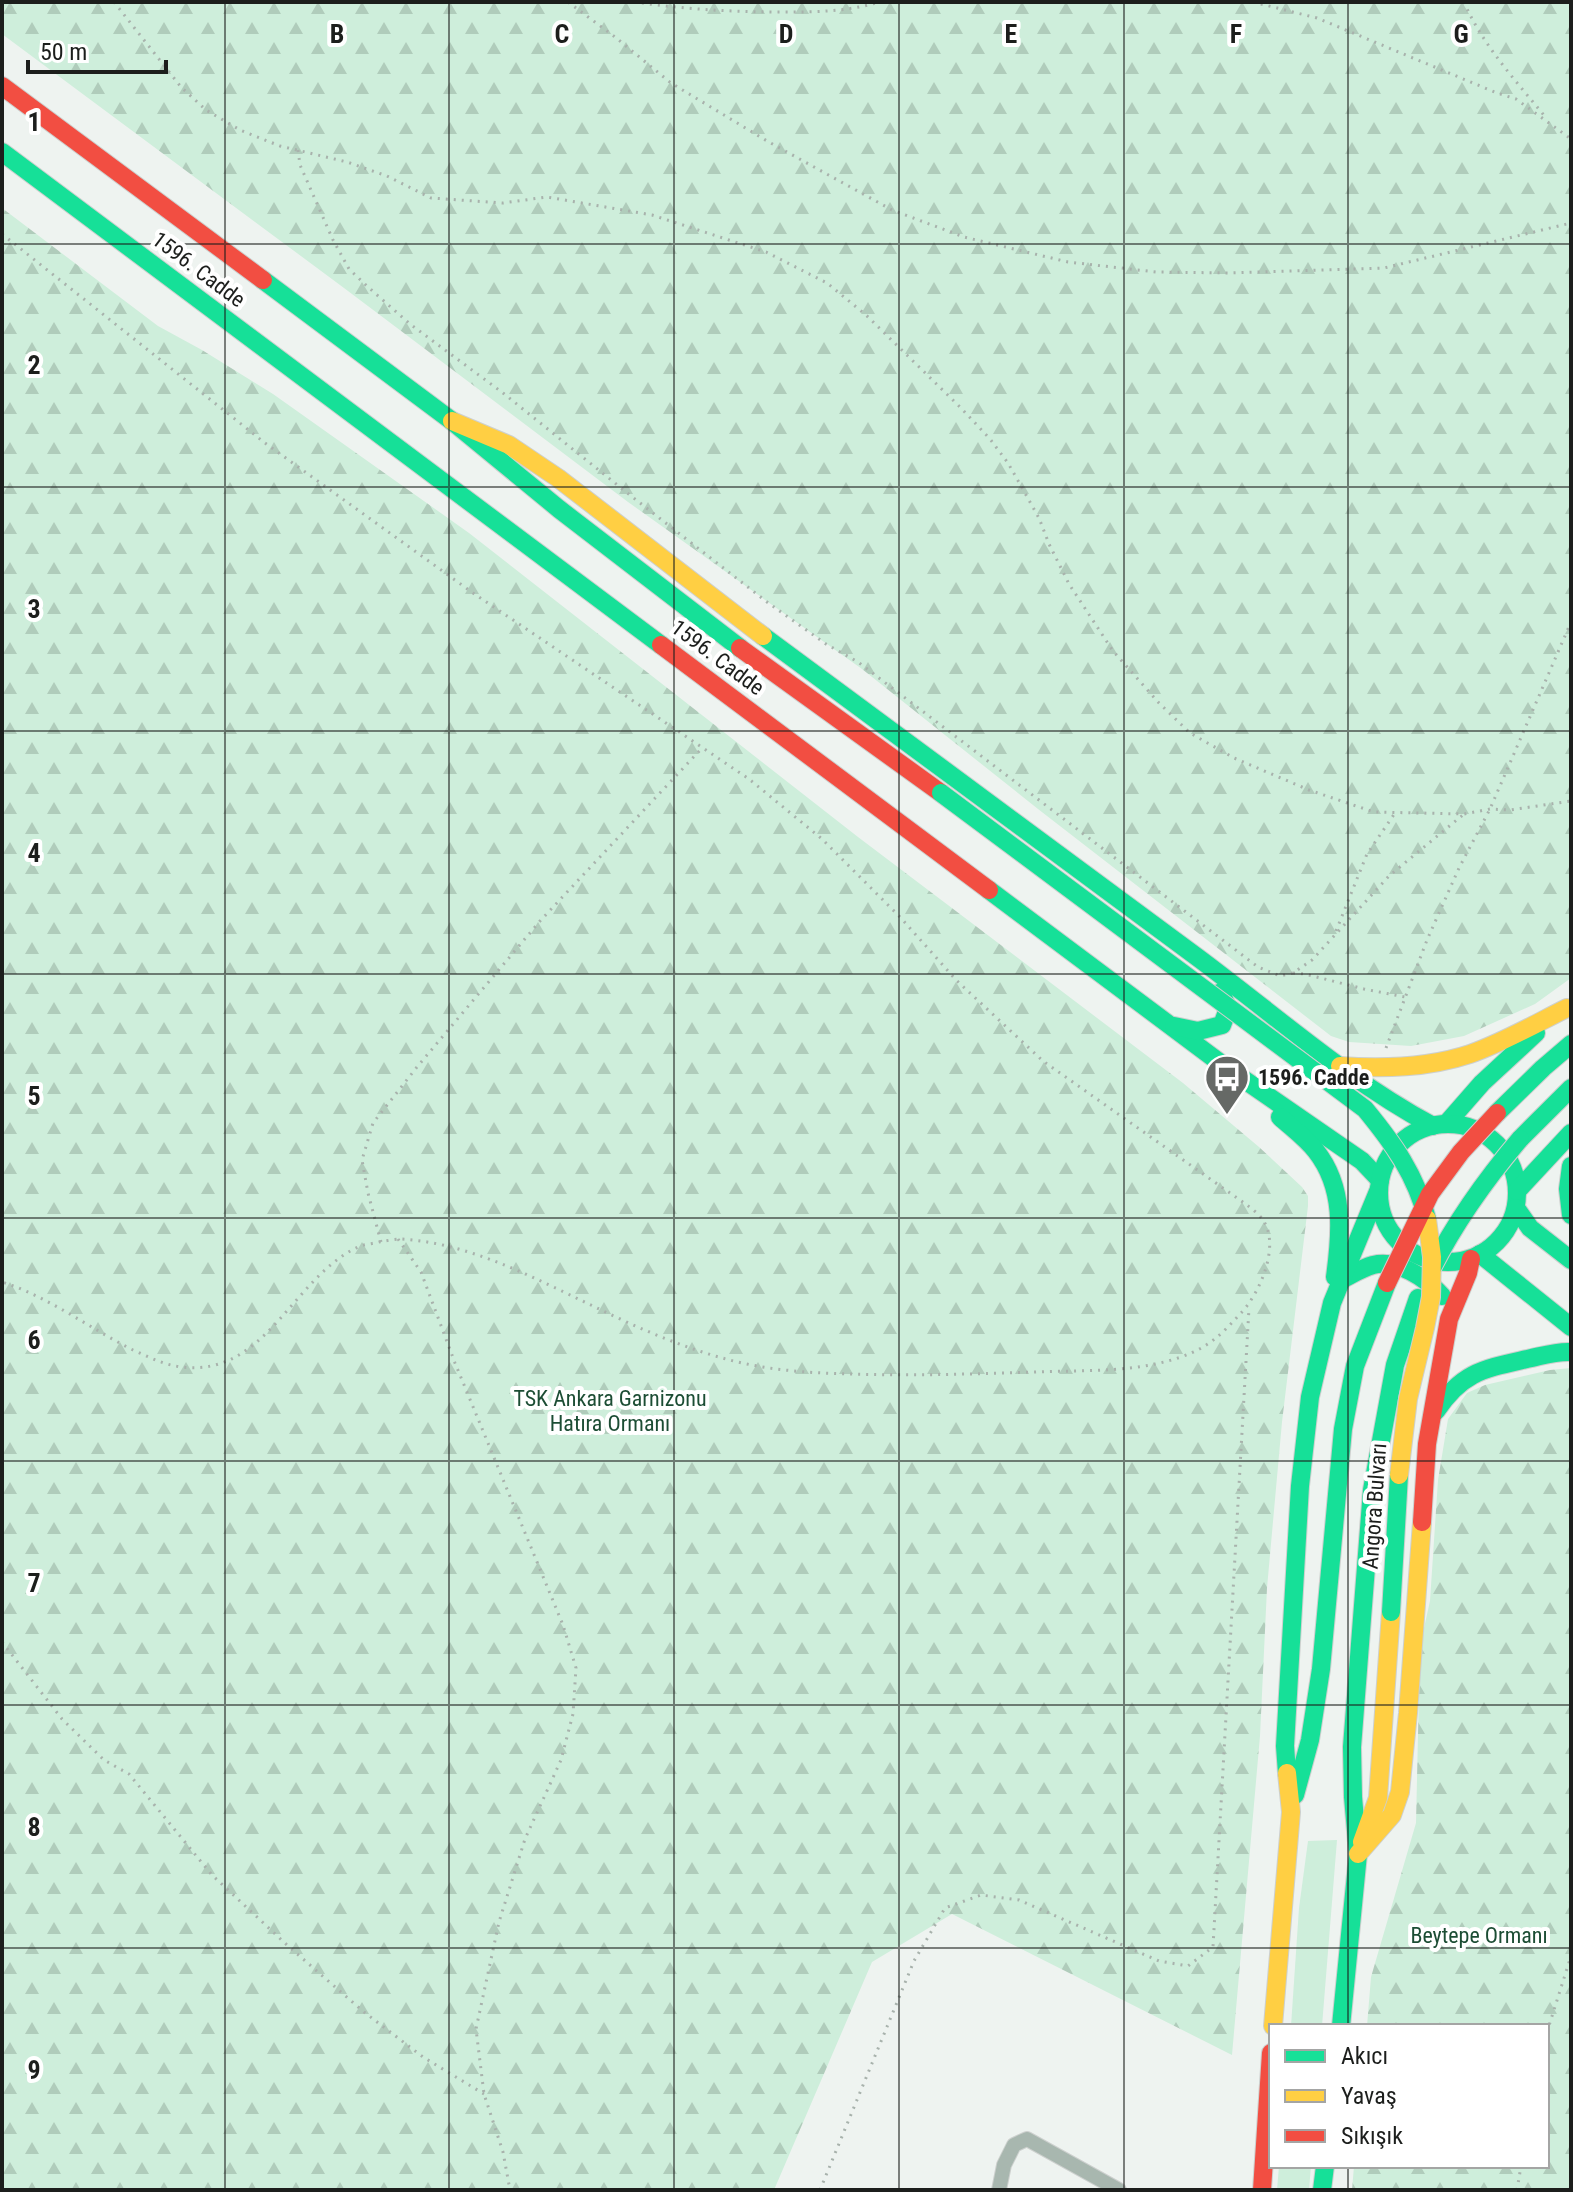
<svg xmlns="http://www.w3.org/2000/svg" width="1573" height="2192" viewBox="0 0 1573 2192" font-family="'Roboto Condensed',sans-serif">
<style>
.green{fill:#ceeedb}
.forest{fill:url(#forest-firs)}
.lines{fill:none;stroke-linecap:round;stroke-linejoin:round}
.street-casing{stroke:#cdd0ce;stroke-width:16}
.fast-casing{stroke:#cdd0ce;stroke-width:20}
.slow-casing{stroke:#cdd0ce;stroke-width:20}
.jam-casing{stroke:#cdd0ce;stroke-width:20}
.path{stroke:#a8b2ac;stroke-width:3;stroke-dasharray:2 6;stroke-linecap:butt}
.street{stroke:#a8b7af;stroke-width:14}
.fast{stroke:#16e098;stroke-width:18}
.slow{stroke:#ffcf43;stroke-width:18}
.jam{stroke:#f24e42;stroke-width:18}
.fast-bridge-casing{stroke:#cdd0ce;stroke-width:20;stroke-linecap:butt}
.slow-bridge-casing{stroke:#cdd0ce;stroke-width:20;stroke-linecap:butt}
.jam-bridge-casing{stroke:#cdd0ce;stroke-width:20;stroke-linecap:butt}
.fast-bridge{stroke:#16e098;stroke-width:18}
.slow-bridge{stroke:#ffcf43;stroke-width:18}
.jam-bridge{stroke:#f24e42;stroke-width:18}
.grid{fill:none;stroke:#1c1e1c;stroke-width:2;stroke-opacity:0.55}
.labels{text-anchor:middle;stroke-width:8;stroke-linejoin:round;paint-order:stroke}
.street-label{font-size:22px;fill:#1c1e1c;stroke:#fff}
.poi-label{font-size:22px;font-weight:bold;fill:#1c1e1c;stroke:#fff;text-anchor:start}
.park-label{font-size:22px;fill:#1c4d34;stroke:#fff}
.grid-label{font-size:26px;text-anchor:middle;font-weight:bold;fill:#1c1e1c;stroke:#fff;stroke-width:8;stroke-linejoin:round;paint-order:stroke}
</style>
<defs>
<pattern id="forest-firs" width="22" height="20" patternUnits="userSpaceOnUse" patternTransform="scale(2)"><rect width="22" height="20" fill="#ceeedb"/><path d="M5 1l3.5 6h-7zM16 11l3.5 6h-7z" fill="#b0ccbb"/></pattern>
</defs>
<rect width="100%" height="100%" fill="#eef3f0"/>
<g class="green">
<path d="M1337 1840 1322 2026H1291L1299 1908 1308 1841Z"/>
<path d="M1279 2166H1311L1309 2190H1277Z"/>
</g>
<g class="forest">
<path d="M2 2H1571V978L1535 1004 1464 1036 1411 1046 1349 1042 1331 1036 1038 809 862 669 628 502 344 288 2 34Z"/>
<path d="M2 208 158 326 202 350 273 394 469 533 858 837 1183 1083 1259 1147 1302 1187 1308 1196V1206L1282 1422 1267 1588 1260 1736 1232 2055 952 1914 872 1962 774 2190H2Z"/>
<path d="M1571 1368V2190H1352L1354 2166H1547V2026H1367L1371 1977 1416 1823 1420 1646 1430 1601 1438 1480 1448 1419 1467 1393 1485 1385 1550 1370Z"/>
</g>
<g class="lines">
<g class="street-casing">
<path id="street" d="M999 2190 1004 2165 1014 2145 1027 2139 1119 2190"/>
</g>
<g class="fast-casing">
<g id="fast">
<path d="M2 152 661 645"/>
<path d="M263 280 452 421 559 509 740 648"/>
<path d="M763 636C907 743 1052 850 1197 957 1275 1015 1347 1080 1433 1126"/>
<path d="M989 890 1223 1065 1362 1161 1380 1180"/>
<path d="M1174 1026 1198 1031 1222 1025 1228 1009 1221 992"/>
<path d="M1497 1113 1543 1068 1571 1044"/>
<path d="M1280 1117C1292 1128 1306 1138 1316 1151 1345 1188 1341 1233 1335 1277"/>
<path d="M1447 1123 1482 1083 1536 1033"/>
<circle cx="1448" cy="1193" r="69"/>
<path d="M1520 1139 1571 1088"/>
<path d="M1571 1166 1568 1189 1571 1215"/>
<path d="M1517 1191 1571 1133"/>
<path d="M1516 1208 1530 1228 1571 1260"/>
<path d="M1480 1254 1571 1327"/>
<path d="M1343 1279C1353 1274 1362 1268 1373 1265 1398 1259 1426 1278 1442 1296"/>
<path d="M1436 1411C1462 1372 1483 1369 1527 1359 1542 1356 1556 1351 1571 1352"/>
<path d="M1287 1773 1285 1746 1300 1486 1310 1397 1332 1303 1379 1189"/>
<path d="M1295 1795 1310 1740 1321 1669 1343 1429 1355 1366 1387 1283"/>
<path d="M1341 2026 1358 1854 1353 1797 1352 1747 1372 1490 1395 1365 1418 1298"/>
<path d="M1322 2190 1325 2166"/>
</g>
</g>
<g class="slow-casing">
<g id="slow">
<path d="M452 421 509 445 558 478 763 636"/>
<path d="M1340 1066C1384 1069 1428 1068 1470 1054 1504 1042 1535 1024 1567 1008"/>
<path d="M1362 1842 1378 1798 1391 1612"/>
<path d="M1358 1854 1392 1815 1400 1792 1408 1713 1422 1522"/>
<path d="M1273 2026 1291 1812 1287 1773"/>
</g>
</g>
<g class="jam-casing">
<g id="jam">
<path d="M2 86 263 280"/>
<path d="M661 645 989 890"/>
<path d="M740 648 941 793"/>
<path d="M1422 1522 1427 1444 1449 1319 1468 1273 1471 1259"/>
<path d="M1262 2190 1271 2053"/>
</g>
</g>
<g class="path">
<path d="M114 2 181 87 206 110 240 130 280 146 347 162 387 176 431 198 503 203 547 197 652 215 766 252 827 283 866 315 961 408 990 439 1008 463 1039 518 1049 544 1069 584 1113 651 1159 703 1190 733 1234 758 1309 790 1374 812 1464 814 1490 809 1510 810 1571 801"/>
<path d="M568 2 615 37 671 83 767 141 892 210 964 237 1068 262 1156 272 1229 273 1384 268 1571 223"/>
<path d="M634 2C683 9 731 12 781 12 815 12 846 12 879 2"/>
<path d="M1253 2 1317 18 1497 93 1516 99 1571 139"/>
<path d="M1464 2C1483 46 1517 82 1547 119"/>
<path d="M298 150 300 165 333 240 349 269 368 287 410 324 503 393 626 492 767 602 826 644 858 662 1258 967 1280 976 1293 973 1312 960 1389 876 1464 814"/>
<path d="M2 234 265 443 473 593 749 779 822 839 901 918 956 980 1043 1061 1247 1205C1252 1209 1259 1214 1263 1220 1281 1246 1259 1295 1240 1314 1221 1335 1209 1347 1181 1357 1135 1373 1083 1370 1035 1372 973 1374 912 1376 850 1374 808 1373 766 1370 726 1359 681 1347 636 1327 595 1307 534 1278 470 1243 401 1239 394 1239 386 1241 379 1242 372 1244 364 1244 358 1247 292 1278 266 1377 182 1367 164 1365 149 1357 133 1350 89 1328 49 1297 2 1282"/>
<path d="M1336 931 1367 854 1395 813"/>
<path d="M1293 973 1305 974 1364 989 1405 997"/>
<path d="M1386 1048 1427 940 1459 868 1490 809 1571 622"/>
<path d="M398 1239 421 1272 455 1363 563 1625 576 1668 573 1714 561 1760 525 1839 499 1922 476 2029 484 2094 503 2152 510 2190"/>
<path d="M381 1242 368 1193 362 1160 373 1123 417 1067 540 921 703 747"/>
<path d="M2 1642 62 1719 104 1760 129 1774 212 1875 287 1945 364 2012 423 2057 484 2094"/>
<path d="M1547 2032 1571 1956"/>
<path d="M820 2190 914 1961 945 1908 981 1895 1019 1900 1159 1961 1188 1966 1213 1947 1249 1308"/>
<path d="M1517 2190 1521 2166"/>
</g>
<use href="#street" class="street"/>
<use href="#fast" class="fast"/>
<use href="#slow" class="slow"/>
<use href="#jam" class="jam"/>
<g class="fast-bridge-casing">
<g id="fast-bridge">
<path d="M941 793 1365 1109C1393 1143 1416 1175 1427 1219"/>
<path d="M1432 1268C1456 1221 1486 1179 1520 1139"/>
<path d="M1391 1612 1399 1475"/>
</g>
</g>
<g class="slow-bridge-casing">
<path id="slow-bridge" d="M1399 1475 1408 1399 1425 1328 1431 1297 1432 1257 1427 1219"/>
</g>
<g class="jam-bridge-casing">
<path id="jam-bridge" d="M1387 1283 1430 1194 1461 1152 1497 1113"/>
</g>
<use href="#fast-bridge" class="fast-bridge"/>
<use href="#slow-bridge" class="slow-bridge"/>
<use href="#jam-bridge" class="jam-bridge"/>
</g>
<path class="grid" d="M225 2V2190M449 2V2190M674 2V2190M899 2V2190M1124 2V2190M1348 2V2026M2 244H1571M2 487H1571M2 731H1571M2 974H1571M2 1218H1571M2 1461H1571M2 1705H1571M2 1948H1571M1348 2166V2190"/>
<defs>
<g id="bus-pin" transform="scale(2.3)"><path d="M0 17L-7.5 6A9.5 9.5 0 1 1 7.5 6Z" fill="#666966" stroke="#fff"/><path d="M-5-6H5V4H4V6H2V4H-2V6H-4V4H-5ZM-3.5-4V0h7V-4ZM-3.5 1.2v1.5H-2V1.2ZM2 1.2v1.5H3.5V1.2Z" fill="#fff"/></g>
</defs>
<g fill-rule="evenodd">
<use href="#bus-pin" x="1227" y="1077"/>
</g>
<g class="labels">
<g class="street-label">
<text transform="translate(199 269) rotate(37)" y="8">1596. Cadde</text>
<text transform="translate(718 657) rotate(37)" y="8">1596. Cadde</text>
<text transform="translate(1374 1506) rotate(-86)" y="8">Angora Bulvarı</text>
</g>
<g class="poi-label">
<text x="1258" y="1085">1596. Cadde</text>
</g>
<g class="park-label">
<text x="610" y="1406">TSK Ankara Garnizonu<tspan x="610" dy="25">Hatıra Ormanı</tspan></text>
<text x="1479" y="1943">Beytepe Ormanı</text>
</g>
</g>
<g class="grid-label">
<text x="337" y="43">B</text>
<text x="562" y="43">C</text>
<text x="786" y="43">D</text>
<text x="1011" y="43">E</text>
<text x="1236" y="43">F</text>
<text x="1461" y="43">G</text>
<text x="34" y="131">1</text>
<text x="34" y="374">2</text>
<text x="34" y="618">3</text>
<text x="34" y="862">4</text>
<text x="34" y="1105">5</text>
<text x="34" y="1349">6</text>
<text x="34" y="1592">7</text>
<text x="34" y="1836">8</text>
<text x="34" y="2079">9</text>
</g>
<rect width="1573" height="2192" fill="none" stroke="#1c1e1c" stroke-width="8"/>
<rect x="1269" y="2024" width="280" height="144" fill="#ffffff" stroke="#a4a5a4" stroke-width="2"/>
<rect x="1285" y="2050" width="40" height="12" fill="#16e098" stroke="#a4a5a4" stroke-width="2"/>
<text x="1341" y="2064" font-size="24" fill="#1c1e1c">Akıcı</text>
<rect x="1285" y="2090" width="40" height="12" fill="#ffcf43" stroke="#a4a5a4" stroke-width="2"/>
<text x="1341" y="2104" font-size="24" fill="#1c1e1c">Yavaş</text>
<rect x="1285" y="2130" width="40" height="12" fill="#f24e42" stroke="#a4a5a4" stroke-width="2"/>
<text x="1341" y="2144" font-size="24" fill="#1c1e1c">Sıkışık</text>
<path d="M28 60v12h138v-12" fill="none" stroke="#1c1e1c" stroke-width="4"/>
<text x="40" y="60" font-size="24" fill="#1c1e1c" stroke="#ffffff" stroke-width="6" paint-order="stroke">50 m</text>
</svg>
